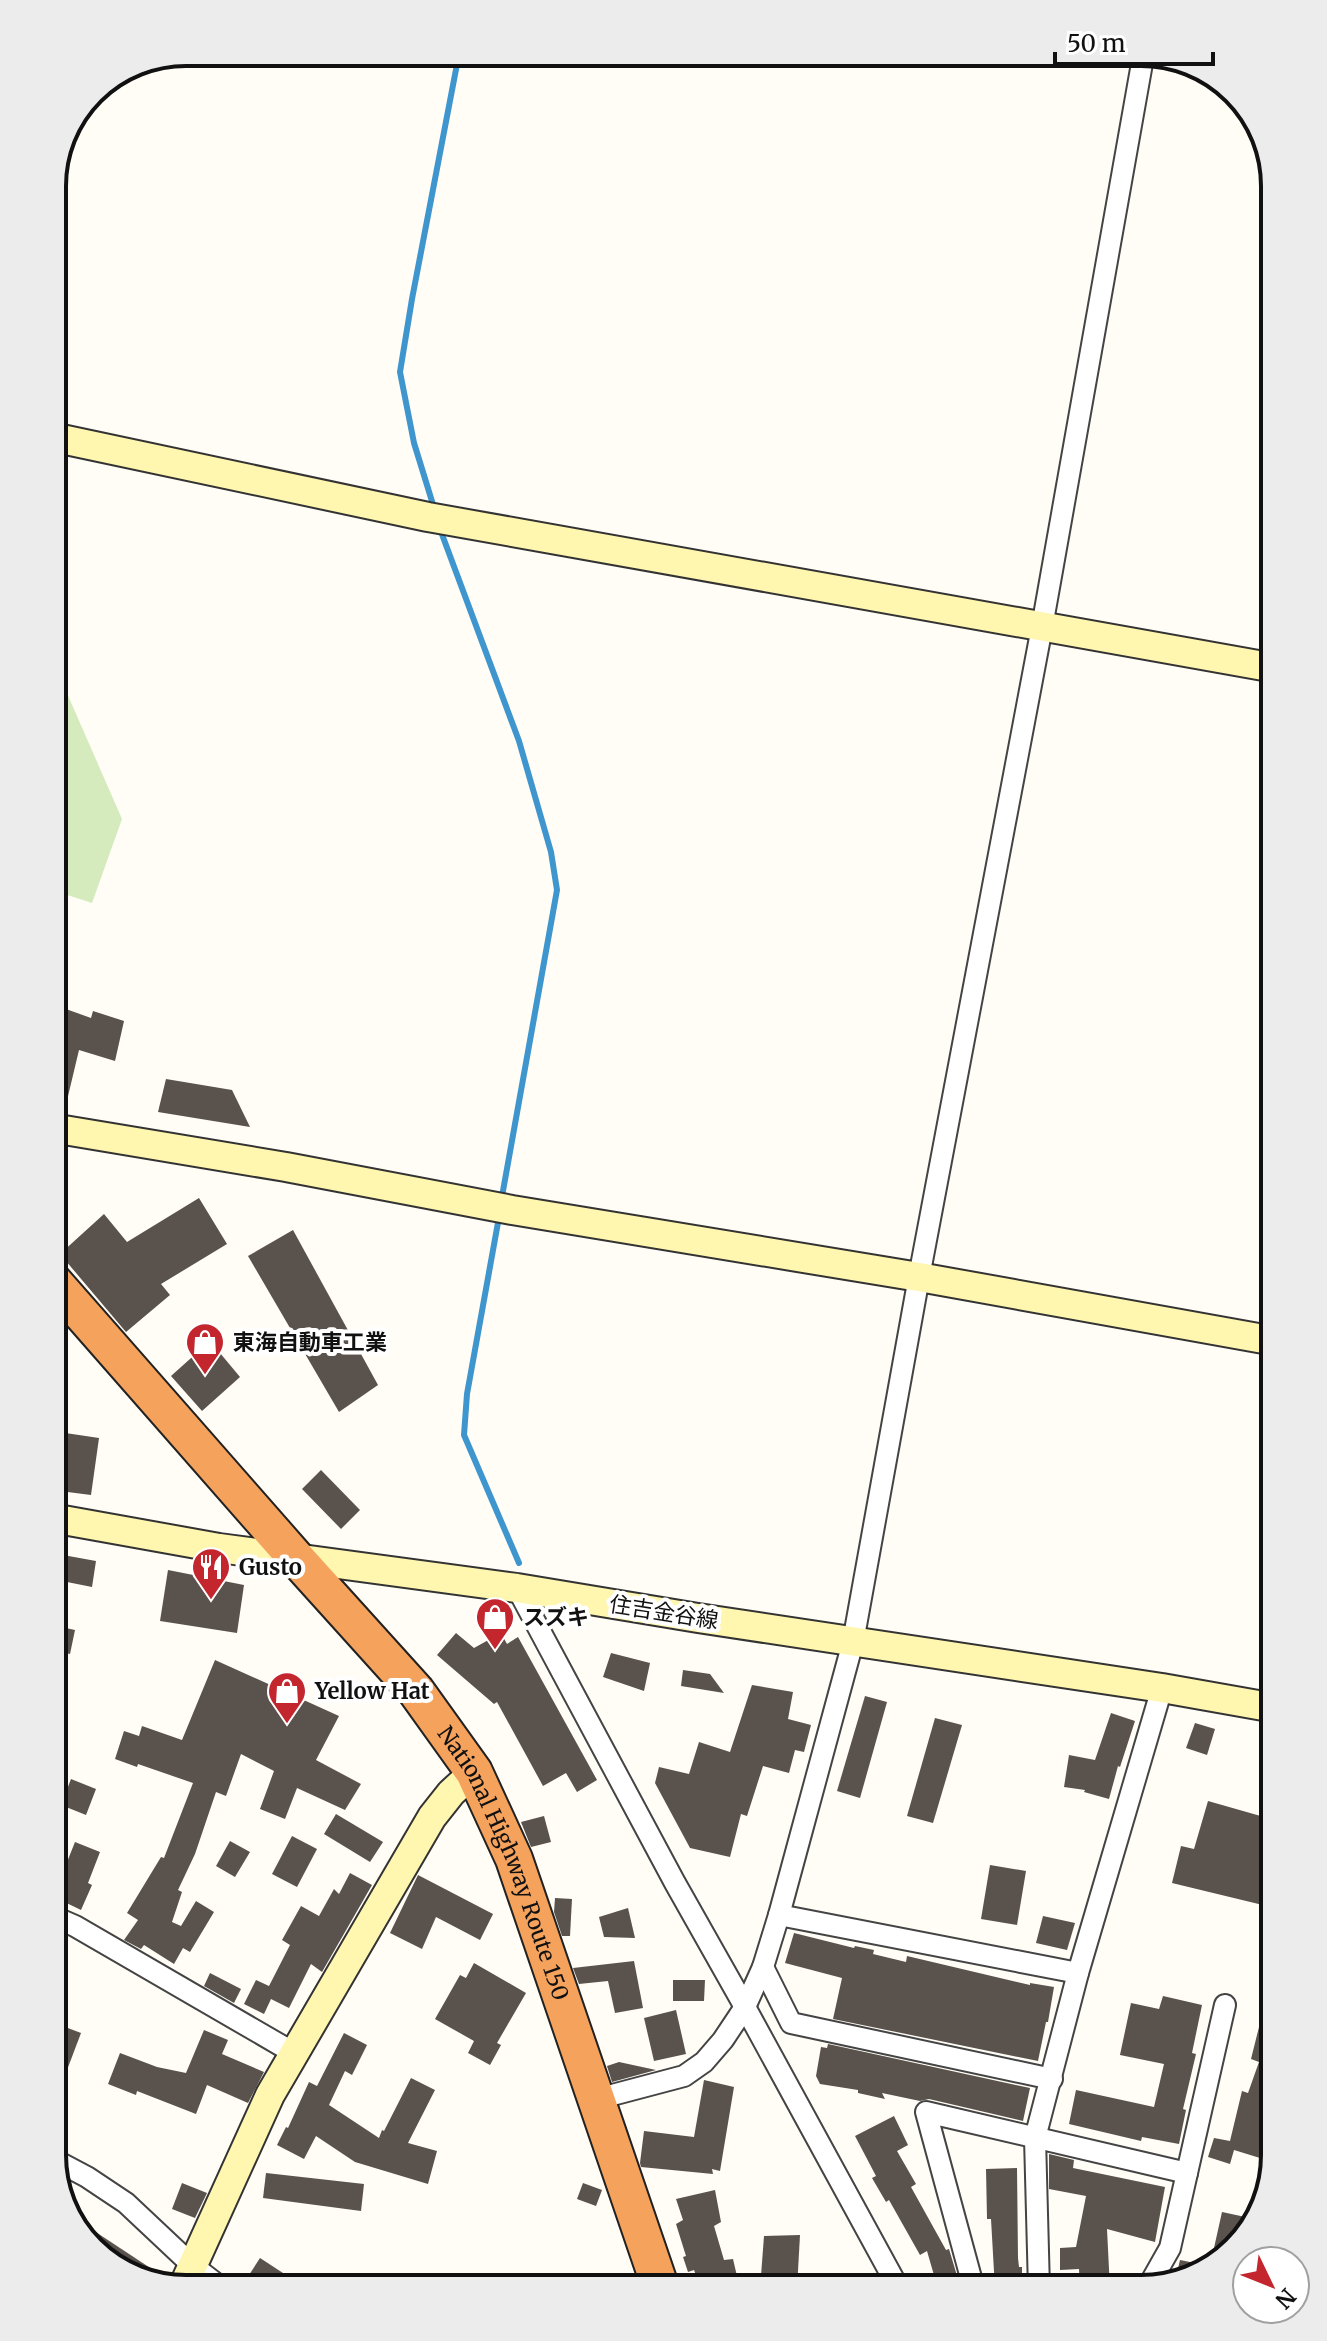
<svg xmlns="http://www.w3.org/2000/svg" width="1327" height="2341" viewBox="0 0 1327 2341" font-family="Merriweather,'Noto Sans JP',serif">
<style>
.green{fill:#d5ebbd}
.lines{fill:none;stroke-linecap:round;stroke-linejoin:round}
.stream{stroke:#3f96cf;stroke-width:6}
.building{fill:#5a524d}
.street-casing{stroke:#444;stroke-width:24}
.secondary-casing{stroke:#333;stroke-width:32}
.highway-casing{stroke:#222;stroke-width:40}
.street{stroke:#fff;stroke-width:20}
.secondary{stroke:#fff6b0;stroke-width:28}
.highway{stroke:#f5a25d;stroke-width:36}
.labels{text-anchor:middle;stroke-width:8;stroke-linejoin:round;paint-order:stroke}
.poi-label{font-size:22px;font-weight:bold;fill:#111;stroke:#fff;text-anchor:start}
.street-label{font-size:22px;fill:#111;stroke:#fff}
.rim{fill:none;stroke:#111;stroke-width:4}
</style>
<rect width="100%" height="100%" fill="#fffdf5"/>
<path class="green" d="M52 659 122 819 92 903 52 890V879L67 798 52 794Z"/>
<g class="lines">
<g class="stream">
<path d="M435 511 414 443 400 372 412 299 458 59"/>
<path d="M440 529 519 741 551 852 557 890 501 1202"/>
<path d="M499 1217 467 1394 464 1435 519 1563"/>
</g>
</g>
<g class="building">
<path d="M52 1004 91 1018 93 1011 124 1021 115 1061 79 1050 64 1113 52 1111Z"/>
<path d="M166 1079 232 1090 250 1127 158 1112Z"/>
<path d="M199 1198 227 1244 161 1284 170 1295 126 1332 60 1254 104 1214 127 1242Z"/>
<path d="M293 1230 378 1385 339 1412 248 1256Z"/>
<path d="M210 1341 240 1377 202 1411 171 1376Z"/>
<path d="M52 1431 99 1438 91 1495 52 1490Z"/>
<path d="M321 1470 360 1510 341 1529 302 1489Z"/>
<path d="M52 1553 96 1561 92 1587 67 1582 59 1616 52 1615Z"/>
<path d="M168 1570 244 1585 237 1633 160 1621Z"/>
<path d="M52 1625 75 1630 70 1654 52 1650Z"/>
<path d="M456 1633 474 1648 501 1633 507 1644 518 1637 597 1780 577 1792 566 1773 543 1786 497 1702 494 1704 437 1655Z"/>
<path d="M611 1653 650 1663 644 1691 603 1677Z"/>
<path d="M215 1660 339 1716 316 1760 361 1784 345 1810 297 1788 285 1819 260 1809 274 1771 241 1754 226 1796 216 1792 195 1854 178 1890 182 1892 172 1922 181 1926 196 1901 214 1912 190 1952 183 1948 174 1964 144 1945 141 1949 124 1940 138 1920 127 1913 161 1857 164 1858 193 1783 138 1764 137 1767 115 1759 124 1731 139 1736 142 1726 182 1740Z"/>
<path d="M683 1670 710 1674 724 1693 681 1686Z"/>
<path d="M752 1685 793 1692 788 1719 811 1725 804 1752 795 1750 789 1773 763 1766 747 1816 741 1814 730 1857 690 1848 655 1783 659 1767 689 1774 699 1742 730 1752Z"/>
<path d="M865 1696 887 1702 860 1798 837 1791Z"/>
<path d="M1111 1713 1135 1721 1120 1767 1118 1766 1109 1799 1084 1792 1085 1790 1064 1787 1069 1755 1095 1760Z"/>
<path d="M935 1718 962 1725 933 1823 907 1816Z"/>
<path d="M1195 1723 1215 1729 1207 1755 1186 1748Z"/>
<path d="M71 1779 96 1789 86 1815 61 1805Z"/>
<path d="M1208 1801 1275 1820V1908L1172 1883 1181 1846 1194 1849Z"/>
<path d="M336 1814 383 1842 370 1862 324 1834Z"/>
<path d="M544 1816 551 1842 531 1847 521 1822Z"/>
<path d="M292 1836 317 1849 297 1887 272 1874Z"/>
<path d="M230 1841 250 1852 235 1877 216 1866Z"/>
<path d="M75 1842 100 1852 88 1883 92 1885 81 1910 52 1896V1867L63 1872Z"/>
<path d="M990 1865 1026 1871 1017 1925 981 1919Z"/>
<path d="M350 1873 372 1885 322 1972 311 1964 289 2008 271 1999 264 2014 244 2004 256 1980 269 1986 290 1945 282 1940 301 1906 319 1916 334 1889 339 1894Z"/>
<path d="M418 1875 493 1914 480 1940 436 1917 422 1949 390 1933Z"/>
<path d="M555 1898 572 1899 570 1936H562L554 1912Z"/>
<path d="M628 1908 635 1938 604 1937 599 1917Z"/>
<path d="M1043 1916 1075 1923 1067 1950 1036 1943Z"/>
<path d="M794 1933 854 1948 855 1946 874 1950 873 1954 906 1962 907 1956 1030 1985V1983L1054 1987 1048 2022H1046L1038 2061 833 2019 842 1978 785 1963Z"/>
<path d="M634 1961 643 2008 615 2013 608 1981 579 1984 573 1968Z"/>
<path d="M474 1963 526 1993 497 2043 501 2045 490 2065 468 2053 474 2041 435 2019 460 1975 466 1978Z"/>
<path d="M210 1973 241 1989 234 2003 204 1986Z"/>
<path d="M673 1980H705L704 2001H673Z"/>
<path d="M1163 1996 1202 2005 1192 2053 1196 2054 1183 2109 1186 2110 1179 2144 1142 2137 1141 2141 1069 2124 1076 2090 1154 2107 1164 2064 1120 2055 1131 2003 1159 2009Z"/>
<path d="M676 2010 686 2054 654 2061 644 2018Z"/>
<path d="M52 2022 81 2033 67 2070 52 2065Z"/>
<path d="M1272 2022 1275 2023V2097L1267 2121 1260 2158 1234 2150 1230 2164 1208 2157 1214 2138 1230 2141 1242 2091 1248 2093 1259 2062 1251 2059 1260 2023 1271 2026Z"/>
<path d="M204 2030 228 2040 222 2054 264 2072 248 2103 207 2085 196 2114 137 2091 136 2095 108 2084 120 2053 157 2067 186 2073Z"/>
<path d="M344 2033 367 2045 352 2075 345 2071 329 2105 379 2138 382 2130 384 2131 411 2078 435 2090 408 2143 437 2151 428 2184 355 2162 316 2136 304 2159 277 2145 286 2127 288 2128 309 2082 317 2086Z"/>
<path d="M828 2044 1030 2088 1023 2121 929 2099 920 2101 882 2093 885 2099 858 2093V2090L820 2084 816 2076 821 2047 827 2048Z"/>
<path d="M619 2062 656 2070 612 2082 607 2066Z"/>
<path d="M704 2080 734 2087 720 2171 712 2169 713 2174 641 2167 640 2163 644 2131 694 2137Z"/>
<path d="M894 2116 908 2145 897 2151 916 2184 911 2187 946 2250 949 2249 961 2289H938L927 2251 920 2255 889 2200 886 2202 872 2178 876 2176 855 2136Z"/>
<path d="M1049 2154 1074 2160 1073 2168 1165 2187 1155 2242 1107 2229 1110 2289H1080L1079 2269 1060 2270V2248L1076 2247 1086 2196 1049 2189Z"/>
<path d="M1017 2168 1018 2258 1019 2267H1022V2289H995L991 2219H987L986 2169Z"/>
<path d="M266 2173 364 2184 361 2211 263 2198Z"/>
<path d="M182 2183 207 2193 195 2218 172 2209Z"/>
<path d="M583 2183 602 2190 596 2206 577 2199Z"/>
<path d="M715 2190 721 2222 714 2226 724 2260 733 2259 740 2289H701L694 2270 688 2272 683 2257 686 2256 676 2224 683 2220 676 2199Z"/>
<path d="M1222 2212 1250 2218 1246 2235 1200 2275 1175 2281 1180 2260 1210 2266Z"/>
<path d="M79 2221 167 2279 164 2284 112 2267 75 2225Z"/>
<path d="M800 2235 797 2289H760L764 2236Z"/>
<path d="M260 2258 283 2273 272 2289H240Z"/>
</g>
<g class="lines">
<g class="street-casing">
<g id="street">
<path d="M517 1588 675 1883 745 2007 899 2289"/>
<path d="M779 1915 1078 1973"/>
<path d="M52 1916 75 1926 294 2053"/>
<path d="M763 1967 791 2023 1052 2079"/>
<path d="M597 2099 684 2076 704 2062 723 2040 745 2007 763 1967 779 1915 853 1642 919 1277 1042 627 1144 52"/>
<path d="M53 2159 87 2177 126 2203 193 2266 223 2289"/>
<path d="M1148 2287 1170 2248 1225 2005"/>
<path d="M974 2289 926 2112 1187 2173"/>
<path d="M1039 2289 1035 2138 1078 1973 1162 1688"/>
</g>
</g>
<g class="secondary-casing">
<g id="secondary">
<path d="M52 437 428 517 1275 668"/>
<path d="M52 1128 286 1167 512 1210 919 1277 1275 1341"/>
<path d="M52 1518 219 1548 517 1588 698 1618 1162 1688 1275 1708"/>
<path d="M182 2289 270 2095 432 1817 451 1793 474 1772"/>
</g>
</g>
<g class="highway-casing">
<g id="highway">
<path id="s1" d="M52 1280 295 1557 416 1691 474 1772 514 1859 661 2289"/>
</g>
</g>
<use href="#street" class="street"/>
<use href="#secondary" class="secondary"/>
<use href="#highway" class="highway"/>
</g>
<defs>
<g id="shop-pin" transform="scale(2)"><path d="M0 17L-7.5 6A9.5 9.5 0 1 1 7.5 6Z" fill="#c4262e" stroke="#fff"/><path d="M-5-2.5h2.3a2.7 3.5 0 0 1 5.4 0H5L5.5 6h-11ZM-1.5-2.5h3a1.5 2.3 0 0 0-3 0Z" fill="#fff"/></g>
<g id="restaurant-pin" transform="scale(2)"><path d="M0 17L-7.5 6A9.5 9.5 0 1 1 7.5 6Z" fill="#c4262e" stroke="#fff"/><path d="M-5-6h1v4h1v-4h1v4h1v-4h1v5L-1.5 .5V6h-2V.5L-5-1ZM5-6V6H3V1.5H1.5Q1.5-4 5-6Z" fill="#fff"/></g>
</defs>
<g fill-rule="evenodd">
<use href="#shop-pin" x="205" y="1342"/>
<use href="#restaurant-pin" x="211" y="1567"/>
<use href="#shop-pin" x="495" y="1617"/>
<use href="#shop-pin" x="287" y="1691"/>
</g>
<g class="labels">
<g class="poi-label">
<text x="233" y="1350">東海自動車工業</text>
<text x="239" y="1575">Gusto</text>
<text x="523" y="1625">スズキ</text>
<text x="315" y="1699">Yellow Hat</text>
</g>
<g class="street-label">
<text transform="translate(664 1612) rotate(9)" y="8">住吉金谷線</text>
<text dy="8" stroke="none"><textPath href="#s1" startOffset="744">National Highway Route 150</textPath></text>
</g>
</g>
<path d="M0 0H1327V2341H0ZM186 66H1141A120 120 0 0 1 1261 186V2155A120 120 0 0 1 1141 2275H186A120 120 0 0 1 66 2155V186A120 120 0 0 1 186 66Z" fill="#ececec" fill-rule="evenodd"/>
<path class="rim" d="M186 66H1141A120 120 0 0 1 1261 186V2155A120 120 0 0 1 1141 2275H186A120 120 0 0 1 66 2155V186A120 120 0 0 1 186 66Z"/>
<g transform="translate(1271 2285) rotate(133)"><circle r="38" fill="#ffffff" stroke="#a0a0a0" stroke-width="2"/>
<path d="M0-6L14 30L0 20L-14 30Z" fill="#c4262e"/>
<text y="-12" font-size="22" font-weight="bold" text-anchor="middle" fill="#111111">N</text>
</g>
<path d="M1055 52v12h158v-12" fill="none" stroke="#111111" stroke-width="4"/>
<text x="1067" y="52" font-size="24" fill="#111111" stroke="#ffffff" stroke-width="6" paint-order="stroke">50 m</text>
</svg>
